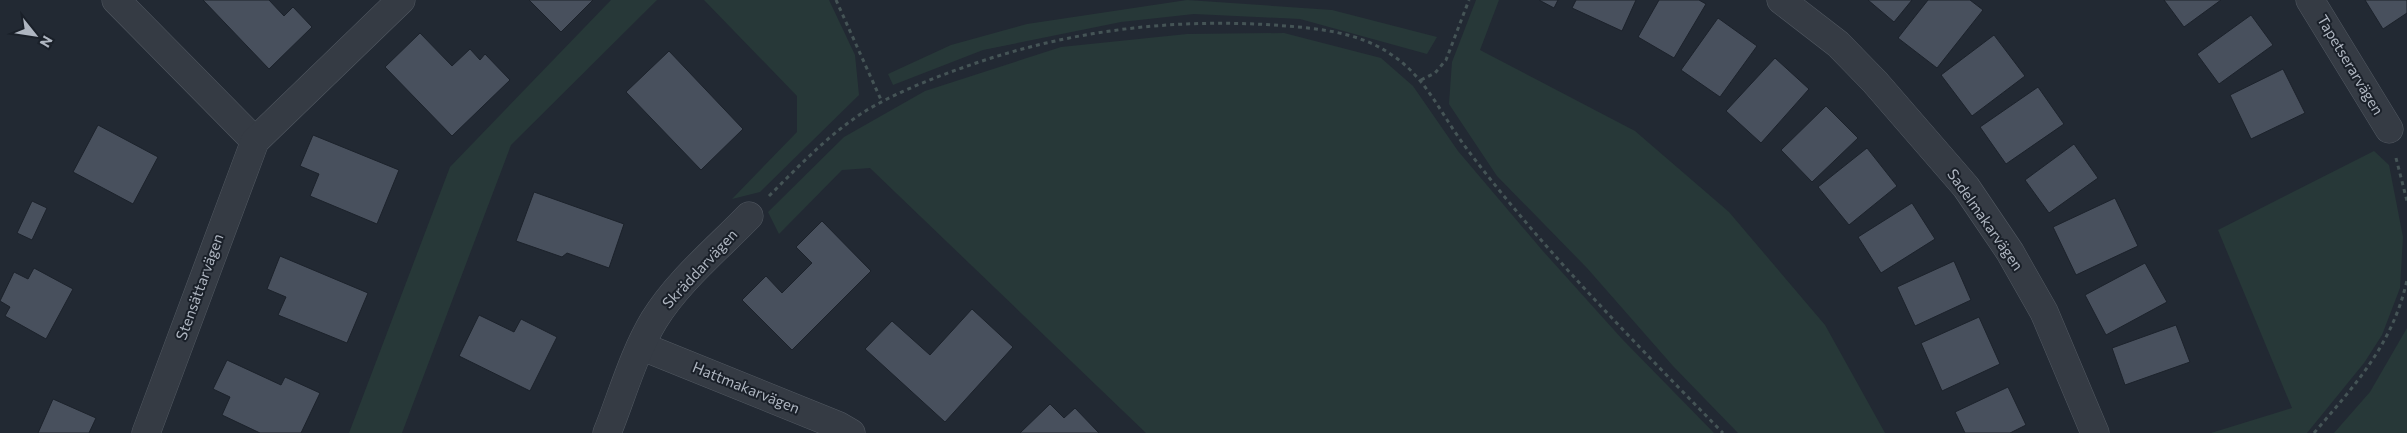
<svg xmlns="http://www.w3.org/2000/svg" width="2407" height="433" viewBox="0 0 2407 433" font-family="Commissioner,sans-serif">
<style>
.green{fill:#273838}
.building{fill:#48505d;stroke:#1c222b}
.lines{fill:none;stroke-linecap:round;stroke-linejoin:round}
.street-casing{stroke:#525962;stroke-width:29}
.path{stroke:#455456;stroke-width:3;stroke-dasharray:4 4;stroke-linecap:butt}
.street{stroke:#353b44;stroke-width:28}
.labels{text-anchor:middle;stroke-width:4;stroke-linejoin:round;paint-order:stroke}
.street-label{font-size:15px;fill:#afb6c1;stroke:#1a2029}
</style>
<rect width="100%" height="100%" fill="#222933"/>
<g class="green">
<path d="M611 0H657L511 145 402 433H349L450 167Z"/>
<path d="M704 0H829L855 55 859 95 760 192 732 199 797 132V96Z"/>
<path d="M1187 0 1332 10 1437 37 1427 54 1300 19 1194 14 1121 22 983 50 893 85 888 74 951 45 1027 24Z"/>
<path d="M1476 0H1499L1480 50 1635 131 1729 212 1825 325 1885 433H1738L1673 366 1587 268 1497 176 1449 104 1452 62Z"/>
<path d="M1284 33 1381 58 1413 86 1458 151 1542 250 1623 340 1714 433H1146L870 168 842 170 779 234 768 212 844 137 925 91 1061 47 1187 34Z"/>
<path d="M2374 151 2389 165 2403 237 2400 288 2382 335 2364 363 2307 433H2211L2292 408 2218 230Z"/>
<path d="M2407 328V433H2334L2370 392Z"/>
</g>
<g class="building">
<path d="M203 0H269L284 16 293 7 312 27 269 69Z"/>
<path d="M529 0H593L561 32Z"/>
<path d="M1539 0H1558L1554 8Z"/>
<path d="M1576 0H1636L1622 31 1572 8Z"/>
<path d="M1659 0H1699L1706 4 1674 58 1638 37Z"/>
<path d="M1868 0H1912L1894 22Z"/>
<path d="M1928 0H1970L1983 10 1937 68 1898 38Z"/>
<path d="M2164 0H2221L2184 27Z"/>
<path d="M2365 0H2407V13L2383 29Z"/>
<path d="M2251 15 2273 45 2219 84 2197 54Z"/>
<path d="M1718 18 1757 46 1720 97 1681 70Z"/>
<path d="M420 33 452 66 470 49 480 60 485 54 510 80 452 136 385 67Z"/>
<path d="M1994 35 2025 76 1972 116 1941 75Z"/>
<path d="M669 51 743 129 701 170 626 92Z"/>
<path d="M1775 58 1809 89 1761 143 1726 111Z"/>
<path d="M2283 69 2305 113 2251 139 2230 95Z"/>
<path d="M2038 87 2064 124 2006 164 1980 127Z"/>
<path d="M1826 106 1858 138 1812 182 1781 150Z"/>
<path d="M98 125 158 157 133 204 73 172Z"/>
<path d="M313 135 399 170 377 224 310 196 319 174 300 166Z"/>
<path d="M2074 144 2098 178 2049 213 2025 180Z"/>
<path d="M1867 148 1897 186 1849 225 1818 187Z"/>
<path d="M534 192 624 224 609 268 567 253 562 257 516 241Z"/>
<path d="M2115 198 2138 246 2076 275 2053 227Z"/>
<path d="M32 201 47 208 32 240 17 233Z"/>
<path d="M1912 203 1935 239 1881 273 1858 237Z"/>
<path d="M822 221 871 271 792 350 742 300 766 276 782 293 812 263 796 247Z"/>
<path d="M280 256 368 293 347 343 278 315 286 297 267 289Z"/>
<path d="M1954 261 1971 300 1915 326 1897 287Z"/>
<path d="M2145 263 2167 302 2106 335 2085 295Z"/>
<path d="M34 268 73 289 46 339 5 316 10 307 0 301 14 272 28 279Z"/>
<path d="M972 309 1013 347 945 422 865 349 892 321 930 355Z"/>
<path d="M479 315 514 332 521 319 557 337 530 391 459 356Z"/>
<path d="M1979 317 2000 364 1942 391 1921 343Z"/>
<path d="M2176 325 2190 362 2125 385 2112 348Z"/>
<path d="M227 360 281 385 285 377 320 393 301 433H260L222 415 230 397 213 389Z"/>
<path d="M2008 387 2026 425 2010 433H1965L1955 412Z"/>
<path d="M53 399 96 418 89 433H38Z"/>
<path d="M1050 404 1064 418 1075 408 1099 433H1020Z"/>
</g>
<g class="lines">
<g class="street-casing">
<g id="street">
<path d="M116 0 255 141"/>
<path d="M1781 0 1838 44 1875 82 1966 187 2010 252 2044 312 2095 433"/>
<path d="M2310 0 2389 129"/>
<path d="M641 346 839 426 851 433"/>
<path d="M146 433 255 141 401 0"/>
<path d="M607 433C622 396 633 355 654 320 678 281 717 249 749 216"/>
</g>
</g>
<g class="path">
<path d="M836 0 882 102"/>
<path d="M1421 80 1435 73 1446 60 1469 0"/>
<path d="M2396 158 2407 201"/>
<path d="M769 196C800 165 830 133 867 110 896 93 928 80 959 69 1060 32 1166 18 1273 25 1314 28 1358 31 1392 55 1422 75 1436 104 1455 132 1465 147 1476 161 1487 175 1559 266 1642 350 1723 433"/>
<path d="M2314 433C2355 385 2393 344 2407 280"/>
</g>
<use href="#street" class="street"/>
</g>
<g class="labels">
<g class="street-label">
<text transform="translate(2350 65) rotate(59)" y="5">Tapetserarvägen</text>
<text transform="translate(1985 220) rotate(55)" y="5">Sadelmakarvägen</text>
<text transform="translate(700 269) rotate(-47)" y="5">Skräddarvägen</text>
<text transform="translate(200 287) rotate(-70)" y="5">Stensättarvägen</text>
<text transform="translate(746 388) rotate(22)" y="5">Hattmakarvägen</text>
</g>
</g>
<g transform="translate(35 35) rotate(120)" stroke="#1a2029" stroke-width="4" paint-order="stroke">
<path d="M0-4L9 19L0 12L-9 19Z" fill="#afb6c1"/>
<text y="-8" font-size="14" font-weight="bold" text-anchor="middle" fill="#afb6c1">N</text>
</g>
</svg>
